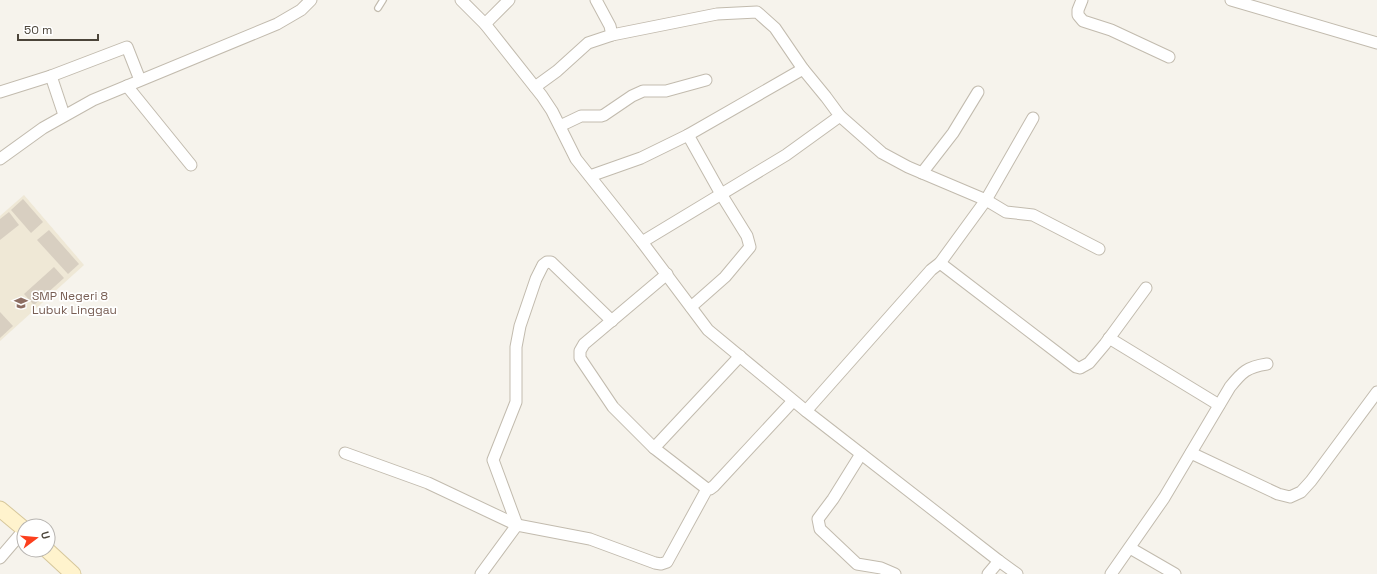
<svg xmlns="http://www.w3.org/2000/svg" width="1377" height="574" viewBox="0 0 1377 574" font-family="'Space Grotesk',sans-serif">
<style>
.education{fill:#efe8d6}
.building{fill:#d8cfc1}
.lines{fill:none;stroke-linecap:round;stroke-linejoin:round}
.lane-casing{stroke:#c2bbae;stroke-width:8}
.street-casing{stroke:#c2bbae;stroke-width:13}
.secondary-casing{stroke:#d6c79b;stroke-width:17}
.lane{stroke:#fff;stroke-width:5.5}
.street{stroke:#fff;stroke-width:11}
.secondary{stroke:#fff3cd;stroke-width:15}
.labels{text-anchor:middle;stroke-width:3.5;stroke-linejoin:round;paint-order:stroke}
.education-label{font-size:12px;fill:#785e54;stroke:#fff;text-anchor:start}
</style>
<rect width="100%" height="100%" fill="#f6f3ec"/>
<path class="education" d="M24 195 84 265 0 341V216Z"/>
<g class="building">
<path d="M23 199 43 222 31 233 11 210Z"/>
<path d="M9 212 19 225 0 240V219Z"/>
<path d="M49 230 79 264 68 274 37 240Z"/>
<path d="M54 267 64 278 34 305 24 294Z"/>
<path d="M0 312 13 326 0 338Z"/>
</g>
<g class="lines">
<g class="lane-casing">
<path id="lane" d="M378 8 383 0"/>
</g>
<g class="street-casing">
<g id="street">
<path d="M461 0 485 24 542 96 552 111 576 159 642 242 708 330 806 411 999 561 1017 574"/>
<path d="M596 0 610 26 612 35"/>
<path d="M1082 0 1078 10V15L1083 21 1111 30 1169 57"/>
<path d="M1231 0 1377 43"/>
<path d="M485 24 509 0"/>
<path d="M51 76 64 115"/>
<path d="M127 86 191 165"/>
<path d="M535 87 557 71 588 43 612 35 717 14 757 12 775 28 803 69 826 97 840 116 786 155 642 242"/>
<path d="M0 92 51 76 127 47 140 80"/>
<path d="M840 116 882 153 908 167 986 200 1033 118"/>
<path d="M560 126 581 116H601L604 115 632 96 643 91H666L706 80"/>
<path d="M688 135 721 194 747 236 750 247 725 277 691 307"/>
<path d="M0 159 43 128 93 100 277 24 301 10 311 0"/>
<path d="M922 173 953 133 978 92"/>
<path d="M590 176 641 158 688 135 803 69"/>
<path d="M940 263 986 200 1006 212 1033 215 1099 249"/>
<path d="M667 274 584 344 580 351V358L613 407 654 448 707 489"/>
<path d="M1109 338 1219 405"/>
<path d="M806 411 931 270 940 263 1076 367 1080 368 1089 363 1105 344 1146 288"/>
<path d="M654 448 740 356"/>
<path d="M345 453 428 483 517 525"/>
<path d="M1191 453 1278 494 1290 497 1301 492 1311 481 1377 392"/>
<path d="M861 454 833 499 818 519 820 529 857 564 881 568 895 574"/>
<path d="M517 525 493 460 516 402V347L520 326 536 279 543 265 547 262H551L612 321"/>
<path d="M1130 548 1175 574"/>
<path d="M0 558 24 530"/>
<path d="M481 574 517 525 590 539 655 563 661 564 667 562 707 489H710L714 486 793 401"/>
<path d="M988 574 999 561"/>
<path d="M1111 574 1164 498 1230 387C1242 372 1247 367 1267 364"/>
</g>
</g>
<g class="secondary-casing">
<g id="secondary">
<path d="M0 509 24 529"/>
<path d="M47 550 73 574"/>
</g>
</g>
<use href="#lane" class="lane"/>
<use href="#street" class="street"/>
<use href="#secondary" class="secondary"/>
</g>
<defs>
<g id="school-bare" transform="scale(1.08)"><path d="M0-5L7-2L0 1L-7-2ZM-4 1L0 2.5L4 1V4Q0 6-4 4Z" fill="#8d6e63" stroke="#fff" stroke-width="2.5" paint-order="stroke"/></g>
</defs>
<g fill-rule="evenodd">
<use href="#school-bare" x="21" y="303"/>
</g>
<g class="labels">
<g class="education-label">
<text x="32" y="300">SMP Negeri 8<tspan x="32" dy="14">Lubuk Linggau</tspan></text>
</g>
</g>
<g transform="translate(36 538) rotate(74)"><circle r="19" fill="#ffffff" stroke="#b7b4b0"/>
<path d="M0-3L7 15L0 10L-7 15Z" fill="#fc3f1d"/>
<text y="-6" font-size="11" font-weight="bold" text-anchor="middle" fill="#4b4439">U</text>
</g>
<path d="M18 34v6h80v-6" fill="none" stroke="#4b4439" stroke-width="2"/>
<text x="24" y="34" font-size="12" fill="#4b4439" stroke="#ffffff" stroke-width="3" paint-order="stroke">50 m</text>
</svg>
